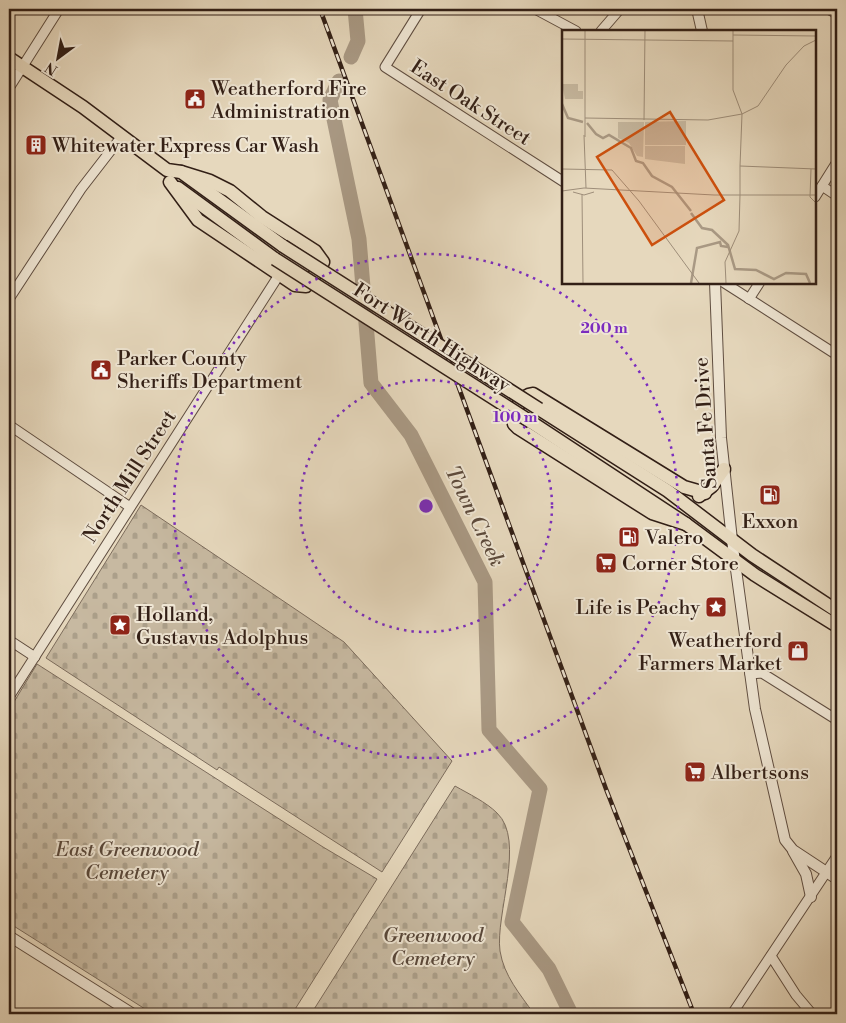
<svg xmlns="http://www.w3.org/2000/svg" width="846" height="1023" viewBox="0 0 846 1023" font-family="'Libre Bodoni',serif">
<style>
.cemetery{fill:url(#cemetery-stones);stroke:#7c6c5c}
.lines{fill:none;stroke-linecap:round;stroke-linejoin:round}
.river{stroke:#a99984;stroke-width:15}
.minor-casing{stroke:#5f4d40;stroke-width:11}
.tertiary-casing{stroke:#5f4d40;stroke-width:12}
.primary-casing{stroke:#321f16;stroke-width:15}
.minor{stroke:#efe6d4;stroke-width:9}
.tertiary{stroke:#efe6d4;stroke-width:10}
.primary{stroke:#e6d8bd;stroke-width:12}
.rail-casing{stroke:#321f16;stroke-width:4.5}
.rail{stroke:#efe6d4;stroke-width:2.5;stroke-dasharray:8;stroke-linecap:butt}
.primary-bridge-casing{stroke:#321f16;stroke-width:15;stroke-linecap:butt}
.primary-bridge{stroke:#e6d8bd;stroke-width:12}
.ring{fill:none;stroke:#7b2cbf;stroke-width:2.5;stroke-dasharray:2.5 5}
.labels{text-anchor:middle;stroke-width:4;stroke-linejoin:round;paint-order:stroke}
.poi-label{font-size:20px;fill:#321f16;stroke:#efe6d4;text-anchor:start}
.street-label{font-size:20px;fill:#321f16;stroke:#efe6d4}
.park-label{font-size:20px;font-style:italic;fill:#574639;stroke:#efe6d4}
.water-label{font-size:21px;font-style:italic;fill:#5c4a3c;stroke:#efe6d4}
.inset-river{fill:none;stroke:#a99984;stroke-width:2.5}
.inset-road{fill:none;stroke:#9e8e7a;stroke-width:1}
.view{fill:#cd500e;fill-opacity:0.15;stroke:#cd500e;stroke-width:2.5}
.inset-edge{fill:none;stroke:#321f16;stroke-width:2.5}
.centre{fill:#7b2cbf;stroke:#efe6d4;stroke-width:2.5}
.ring-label{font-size:15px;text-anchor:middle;font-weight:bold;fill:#7b2cbf;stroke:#efe6d4;stroke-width:4;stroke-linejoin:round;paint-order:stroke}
</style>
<defs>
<pattern id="cemetery-stones" width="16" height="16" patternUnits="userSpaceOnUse" patternTransform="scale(1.25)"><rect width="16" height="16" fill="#c7b9a1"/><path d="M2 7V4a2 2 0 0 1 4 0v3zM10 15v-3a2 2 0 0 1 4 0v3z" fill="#ab9f8a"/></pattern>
</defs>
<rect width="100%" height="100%" fill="#e6d8bd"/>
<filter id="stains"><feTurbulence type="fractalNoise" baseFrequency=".004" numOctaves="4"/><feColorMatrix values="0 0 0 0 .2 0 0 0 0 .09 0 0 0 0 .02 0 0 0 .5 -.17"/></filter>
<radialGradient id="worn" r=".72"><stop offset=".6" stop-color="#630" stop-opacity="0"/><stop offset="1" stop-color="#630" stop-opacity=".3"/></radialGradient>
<g class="cemetery">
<path d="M141 505 344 642 452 761 382 872 219 767 217 770 46 658Z"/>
<path d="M37 664 323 847 377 879 292 1014H153L9 923V710Z"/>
<path d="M455 786C469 794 486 802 497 813 526 840 495 915 500 951 504 976 520 994 534 1014H311Z"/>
</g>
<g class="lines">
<g class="river">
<path d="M351 57 358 41 355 9"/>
<path d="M339 81 330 100 359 239 371 383 411 435 485 582 489 730 540 789 512 922 549 969 571 1014"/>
</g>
<g class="minor-casing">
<g id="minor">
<path d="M421 9 385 67 564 182"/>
<path d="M535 9 576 31"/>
<path d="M828 9 837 14"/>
<path d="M601 31 620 9"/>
<path d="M9 88 59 9"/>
<path d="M822 186 837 196"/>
<path d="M815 197 837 162"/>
<path d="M723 282 837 355"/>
<path d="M9 299 81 189 122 136"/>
<path d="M749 299 760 282"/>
<path d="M9 425 130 507"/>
<path d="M9 640 35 657"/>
<path d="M750 674 762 673 837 720"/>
<path d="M9 697 279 275"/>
<path d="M771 956 796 995 812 1014"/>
<path d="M732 1014 837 856"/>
</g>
</g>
<g class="tertiary-casing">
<g id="tertiary">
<path d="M697 9 702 31"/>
<path d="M715 282 721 438 732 540 755 709 785 840 793 850 837 879"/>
<path d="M793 851 806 874 811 897"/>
<path d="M9 936 133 1014"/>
</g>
</g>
<g class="primary-casing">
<g id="primary">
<path d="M9 58 83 107 167 170 181 172 283 246"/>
<path d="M170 182 198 220 295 285 306 286 321 267 323 262 315 251 262 217 230 191 210 181 181 172"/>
<path d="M178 188 275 259"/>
<path d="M539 409 668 491 752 555 837 611"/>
<path d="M531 422 686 524 755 575 837 626"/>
<path d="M699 496 712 486 724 469"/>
<path d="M686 524 652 513 518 428 514 424C512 412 521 395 533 394L684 487 705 493"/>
</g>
</g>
<use href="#minor" class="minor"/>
<use href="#tertiary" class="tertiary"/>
<use href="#primary" class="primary"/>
<g class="rail-casing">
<path id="rail" d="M320 9 606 789 694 1014"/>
</g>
<use href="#rail" class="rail"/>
<g class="primary-bridge-casing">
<g id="primary-bridge">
<path d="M283 246 539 409"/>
<path d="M275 259 531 422"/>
</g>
</g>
<use href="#primary-bridge" class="primary-bridge"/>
</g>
<g class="ring">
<circle cx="426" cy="506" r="126"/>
<circle cx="426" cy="506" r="252"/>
</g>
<defs>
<g id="civic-square" transform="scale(1.125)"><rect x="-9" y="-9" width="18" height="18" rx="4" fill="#8f2418" stroke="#efe6d4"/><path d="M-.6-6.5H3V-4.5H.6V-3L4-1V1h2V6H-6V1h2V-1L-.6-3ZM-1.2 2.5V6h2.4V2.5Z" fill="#fff"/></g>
<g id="building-square" transform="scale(1.125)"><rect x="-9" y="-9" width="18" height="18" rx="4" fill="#8f2418" stroke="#efe6d4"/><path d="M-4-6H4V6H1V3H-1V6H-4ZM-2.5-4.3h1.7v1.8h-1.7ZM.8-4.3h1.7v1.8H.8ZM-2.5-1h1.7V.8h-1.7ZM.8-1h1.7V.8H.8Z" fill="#fff"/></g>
<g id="fuel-square" transform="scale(1.125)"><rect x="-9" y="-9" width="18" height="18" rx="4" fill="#8f2418" stroke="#efe6d4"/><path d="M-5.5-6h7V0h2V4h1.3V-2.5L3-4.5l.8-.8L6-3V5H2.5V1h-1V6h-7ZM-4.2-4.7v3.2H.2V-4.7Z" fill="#fff"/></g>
<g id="supermarket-square" transform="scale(1.125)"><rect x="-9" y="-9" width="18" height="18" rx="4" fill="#8f2418" stroke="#efe6d4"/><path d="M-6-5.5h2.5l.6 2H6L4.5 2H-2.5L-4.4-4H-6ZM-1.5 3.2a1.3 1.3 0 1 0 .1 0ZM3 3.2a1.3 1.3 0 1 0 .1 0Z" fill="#fff"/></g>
<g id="sight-square" transform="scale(1.125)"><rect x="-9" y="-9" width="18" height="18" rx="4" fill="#8f2418" stroke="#efe6d4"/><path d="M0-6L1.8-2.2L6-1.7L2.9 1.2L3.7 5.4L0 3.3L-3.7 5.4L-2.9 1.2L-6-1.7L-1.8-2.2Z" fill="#fff"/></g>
<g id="shop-square" transform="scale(1.125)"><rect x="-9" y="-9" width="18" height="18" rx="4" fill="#8f2418" stroke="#efe6d4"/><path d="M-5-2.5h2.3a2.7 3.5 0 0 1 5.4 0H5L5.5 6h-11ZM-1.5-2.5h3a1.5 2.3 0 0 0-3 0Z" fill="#fff"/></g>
</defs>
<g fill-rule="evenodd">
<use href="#civic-square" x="195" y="99"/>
<use href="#building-square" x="36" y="145"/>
<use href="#civic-square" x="101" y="370"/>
<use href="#fuel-square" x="770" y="495"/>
<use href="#fuel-square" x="629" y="537"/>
<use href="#supermarket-square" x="606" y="563"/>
<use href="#sight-square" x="716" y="607"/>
<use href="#sight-square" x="120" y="625"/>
<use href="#shop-square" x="798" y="651"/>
<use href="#supermarket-square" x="695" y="772"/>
</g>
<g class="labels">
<g class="poi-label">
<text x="211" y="95">Weatherford Fire<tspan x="211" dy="23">Administration</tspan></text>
<text x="52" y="152">Whitewater Express Car Wash</text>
<text x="117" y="365">Parker County<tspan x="117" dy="23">Sheriffs Department</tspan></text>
<text x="770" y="528" text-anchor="middle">Exxon</text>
<text x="645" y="544">Valero</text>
<text x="622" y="570">Corner Store</text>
<text x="700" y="614" text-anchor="end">Life is Peachy</text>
<text x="136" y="621">Holland,<tspan x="136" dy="23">Gustavus Adolphus</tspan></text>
<text x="782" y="647" text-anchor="end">Weatherford<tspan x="782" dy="23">Farmers Market</tspan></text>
<text x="711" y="779">Albertsons</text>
</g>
<g class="street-label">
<text transform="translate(471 102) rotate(33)" y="7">East Oak Street</text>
<text transform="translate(432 337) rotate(33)" y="7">Fort Worth Highway</text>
<text transform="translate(705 423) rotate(-94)" y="7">Santa Fe Drive</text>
<text transform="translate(129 476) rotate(-57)" y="7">North Mill Street</text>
</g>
<g class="park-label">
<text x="127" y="856">East Greenwood<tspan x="127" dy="23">Cemetery</tspan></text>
<text x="433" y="942">Greenwood<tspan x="433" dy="23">Cemetery</tspan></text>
</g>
<g class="water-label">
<text transform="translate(475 516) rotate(64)" y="7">Town Creek</text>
</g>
</g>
<g transform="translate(562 30)">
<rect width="254" height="254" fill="#e6d8bd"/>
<path d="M124 91V115H83V92ZM56 92H82L81 127 75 126 67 113 56 108ZM83 116H123V134L83 129Z" fill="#c7b9a1"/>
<path d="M0 54H16V61H21V69H3Z" fill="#c7b9a1"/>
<path class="inset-river" d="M0 74 6 88 21 92M25 93 34 104 41 108 47 105 69 118 74 131 81 133 90 146 110 157 129 181M129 183 140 198 150 200 166 215 173 239 194 240 212 249 224 243 244 244 248 253M129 253 135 218 158 212 159 216 166 217"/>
<path class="inset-road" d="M171 0V60L180 84 178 136 254 139M171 5 254 6M0 9 171 11M23 88 146 90 180 84 196 76 224 35 242 16 254 10M82 90 83 0M22 105 24 158M23 107V0M178 136V165M0 139 50 140 77 171 137 253M249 139 248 167 254 173M0 161 22 158 152 165H254M11 162 22 165 32 162M20 164 21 253M164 253 163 232 177 201 178 165"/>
<path class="view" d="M108 82 162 170 90 215 35 127Z"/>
<rect width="254" height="254" class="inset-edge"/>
</g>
<circle cx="426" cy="506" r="8" class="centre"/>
<g class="ring-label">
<text x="604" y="333">200 m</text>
<text x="515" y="422">100 m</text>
</g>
<rect width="846" height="1023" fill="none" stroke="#e6d8bd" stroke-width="30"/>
<rect x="10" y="10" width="826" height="1003" fill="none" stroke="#321f16" stroke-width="2.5"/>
<rect x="15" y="15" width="816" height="993" fill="none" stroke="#321f16"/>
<g transform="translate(58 58) rotate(212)" stroke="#efe6d4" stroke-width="4" paint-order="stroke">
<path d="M0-4L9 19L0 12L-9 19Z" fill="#321f16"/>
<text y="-8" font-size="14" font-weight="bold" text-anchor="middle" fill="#321f16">N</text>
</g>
<rect width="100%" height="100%" filter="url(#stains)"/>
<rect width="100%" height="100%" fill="url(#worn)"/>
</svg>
